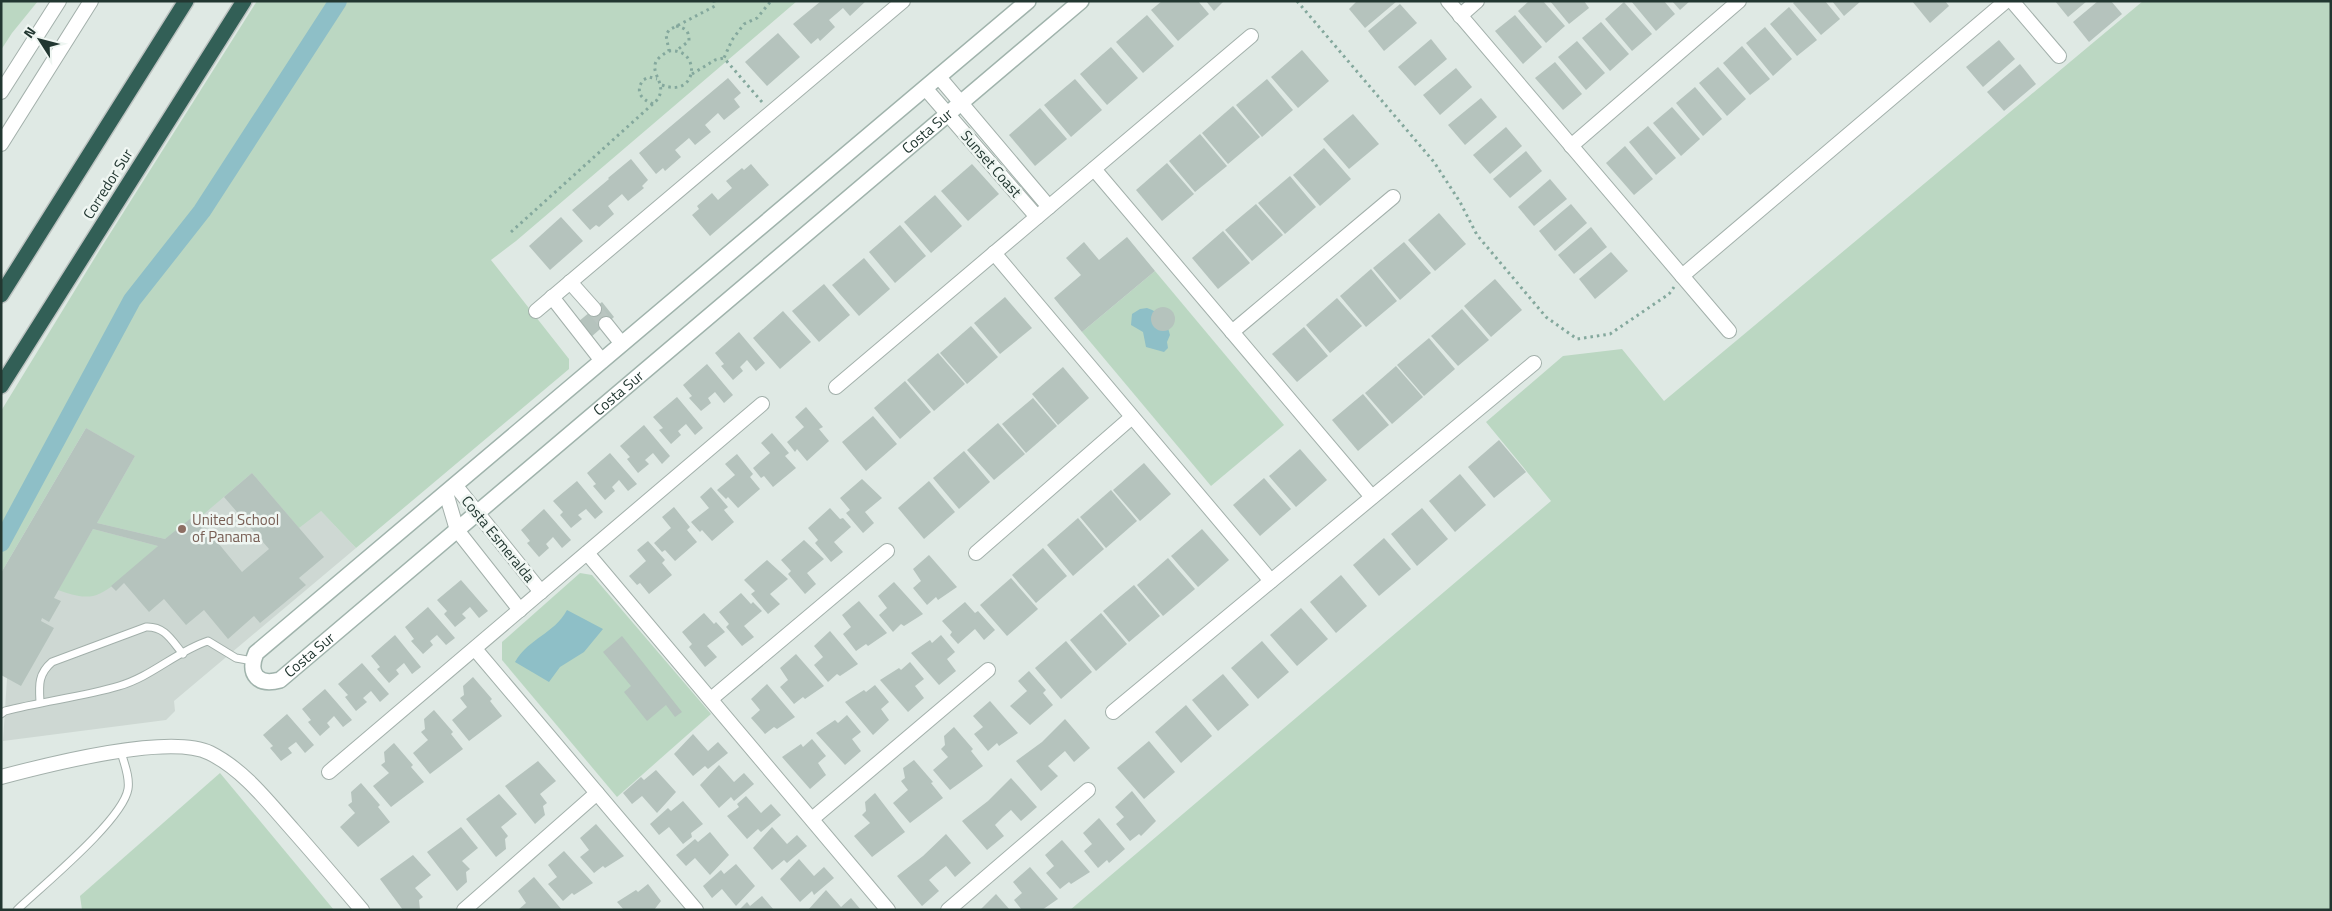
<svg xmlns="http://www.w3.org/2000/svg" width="2332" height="911" viewBox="0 0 2332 911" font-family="'Titillium Web',sans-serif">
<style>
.built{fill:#ced8d3}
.green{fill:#bbd7c2}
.water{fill:#8ebfc7}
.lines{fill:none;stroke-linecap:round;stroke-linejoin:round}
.canal{stroke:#8ebfc7;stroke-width:18}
.building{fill:#b5c3bd}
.street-tunnel{stroke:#b9c5c0;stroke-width:14;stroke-dasharray:14 7;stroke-linecap:butt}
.lane-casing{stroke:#a3b0ab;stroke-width:9}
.street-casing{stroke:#a3b0ab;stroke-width:16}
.secondary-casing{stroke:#a0b3ac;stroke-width:18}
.highway-casing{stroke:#bdc3c1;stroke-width:18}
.path{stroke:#84a89d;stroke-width:3;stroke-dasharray:2.5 4;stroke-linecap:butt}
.lane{stroke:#fff;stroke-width:7}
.street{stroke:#fff;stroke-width:14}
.secondary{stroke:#fff;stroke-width:15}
.highway{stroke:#325f56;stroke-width:15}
.education-dot{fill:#8d6e63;stroke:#eff6f2;stroke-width:2}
.labels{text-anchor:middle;stroke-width:5;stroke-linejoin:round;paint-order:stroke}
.street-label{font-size:15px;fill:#223731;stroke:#eff6f2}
.education-label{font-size:15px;fill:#785e54;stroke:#eff6f2;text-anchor:start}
</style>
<rect width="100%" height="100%" fill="#dfe9e4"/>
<path class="built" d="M86 428H243L356 548 174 701 175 711 166 720 3 741 7 678 1 573Z"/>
<g class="green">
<path d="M1 1H38L12 33 1 50Z"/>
<path d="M257 1H797L516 241 491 260 569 359V369L356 548 321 511 299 528 252 473 198 519 165 539 97 523 135 456 86 428 1 573V411L99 251Z"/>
<path d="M2143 1H2331V910H1070L1551 501 1486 422 1563 356 1622 349 1664 401Z"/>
<path d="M1155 271 1284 425 1211 486 1082 332Z"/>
<path d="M93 529 158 546C143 559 112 592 93 596 80 598 70 594 58 590Z"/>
<path d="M580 573 592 575 711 714 617 797 502 660V642Z"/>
<path d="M220 773 334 910H82L80 896Z"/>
</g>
<g class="water">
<path d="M1147 308C1160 312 1167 322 1170 335L1167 342 1168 348 1164 352 1146 347 1143 332 1131 325 1132 314 1140 309Z"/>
<path d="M567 610 603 629 584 652 560 667 549 682 515 662C530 637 553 635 567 610Z"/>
</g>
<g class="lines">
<path class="canal" d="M1 543 132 300 202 211 338 1"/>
</g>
<g class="building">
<path d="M821 1H866L850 16 843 8 829 20 835 27 820 41 818 38 811 44 793 24Z"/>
<path d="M1162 1H1198L1209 14 1178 41 1151 10Z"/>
<path d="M1206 1H1224L1214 11Z"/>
<path d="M1357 1H1397L1365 28 1349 9Z"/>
<path d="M1529 1H1543L1565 26 1546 43 1518 11Z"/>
<path d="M1550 1H1584L1589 8 1569 24Z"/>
<path d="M1631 1H1664L1675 14 1656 31Z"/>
<path d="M1672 1H1690L1680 10Z"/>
<path d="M1795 1H1825L1840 19 1821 35 1793 3Z"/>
<path d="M1832 1H1861L1844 16Z"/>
<path d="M1912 1H1945L1949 6 1930 23Z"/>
<path d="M2055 1H2087L2068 17Z"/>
<path d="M2098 1H2111L2122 14 2089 42 2073 22Z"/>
<path d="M1624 2 1652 34 1632 51 1605 19Z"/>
<path d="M1400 4 1417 23 1384 51 1368 31Z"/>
<path d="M1789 7 1817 40 1797 56 1770 24Z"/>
<path d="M1147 15 1174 46 1143 73 1116 42Z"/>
<path d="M1515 15 1542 47 1523 64 1495 31Z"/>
<path d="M1601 22 1629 54 1610 71 1582 38Z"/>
<path d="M1765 27 1792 59 1773 76 1746 43Z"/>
<path d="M778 33 800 57 767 86 745 62Z"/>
<path d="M1431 39 1447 59 1415 86 1398 67Z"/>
<path d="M1999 40 2015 59 1983 87 1966 67Z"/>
<path d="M1577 41 1605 73 1586 90 1558 57Z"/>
<path d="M1742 46 1770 79 1750 95 1723 63Z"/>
<path d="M1111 47 1138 78 1107 105 1080 74Z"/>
<path d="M1302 50 1329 81 1298 108 1271 77Z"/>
<path d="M1555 62 1582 94 1563 110 1535 78Z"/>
<path d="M2020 64 2036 84 2004 111 1987 92Z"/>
<path d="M1718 67 1746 99 1727 116 1699 83Z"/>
<path d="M1456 68 1472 87 1440 115 1423 95Z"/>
<path d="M728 78 741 93 734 99 740 107 724 120 718 113 705 125 711 132 695 145 689 138 675 150 681 157 665 171 663 168 656 174 639 153Z"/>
<path d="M1075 79 1102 110 1071 137 1044 105Z"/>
<path d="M1267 79 1293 110 1262 137 1236 105Z"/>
<path d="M1695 87 1722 119 1703 136 1676 103Z"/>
<path d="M1481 98 1497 117 1465 145 1448 125Z"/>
<path d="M1233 106 1260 137 1228 164 1202 133Z"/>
<path d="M1672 107 1700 139 1681 156 1653 123Z"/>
<path d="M1040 108 1067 139 1035 166 1009 135Z"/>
<path d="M1353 114 1379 144 1349 169 1323 139Z"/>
<path d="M1648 126 1676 158 1656 175 1629 142Z"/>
<path d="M1506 127 1522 146 1490 174 1473 155Z"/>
<path d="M1200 134 1227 166 1195 192 1169 161Z"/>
<path d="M1625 146 1653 179 1634 195 1606 163Z"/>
<path d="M1324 148 1351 179 1320 206 1293 175Z"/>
<path d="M1526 151 1542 171 1510 198 1493 179Z"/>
<path d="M631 159 648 180 642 186 644 188 628 201 622 194 608 206 614 214 599 227 596 225 590 230 572 210 609 179 608 178Z"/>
<path d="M1167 163 1194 194 1162 221 1136 190Z"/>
<path d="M751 164 769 185 710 236 692 215 699 209 697 206 712 193 718 200 732 188 726 181 742 168 744 170Z"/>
<path d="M972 164 999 194 968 221 941 191Z"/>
<path d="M1290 176 1316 207 1285 234 1258 203Z"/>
<path d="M1550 179 1567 199 1534 226 1518 207Z"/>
<path d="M935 195 962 226 931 253 904 222Z"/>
<path d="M1256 204 1283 235 1252 261 1225 230Z"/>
<path d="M1571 204 1587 223 1555 251 1539 231Z"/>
<path d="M1439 213 1466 244 1435 271 1408 240Z"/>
<path d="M561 217 583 241 550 270 529 246Z"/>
<path d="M900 225 926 256 895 283 869 252Z"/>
<path d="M1591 227 1607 247 1574 274 1558 255Z"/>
<path d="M1223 231 1250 263 1218 289 1192 258Z"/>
<path d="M1127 237 1155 271 1082 332 1054 298 1081 275 1066 258 1084 242 1099 260Z"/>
<path d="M1404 242 1431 273 1400 300 1373 268Z"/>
<path d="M1611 252 1628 271 1595 299 1579 279Z"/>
<path d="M864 258 890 289 859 316 832 285Z"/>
<path d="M1371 269 1397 301 1366 327 1340 296Z"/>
<path d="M1495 279 1522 310 1491 337 1464 306Z"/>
<path d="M824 284 850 315 819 342 792 311Z"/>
<path d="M1005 297 1032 328 1000 354 974 323Z"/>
<path d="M1337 298 1362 326 1330 353 1306 325Z"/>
<path d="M602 302 614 317 591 337 578 322Z"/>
<circle cx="1163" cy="319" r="12"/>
<path d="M1462 309 1489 340 1458 366 1431 336Z"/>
<path d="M783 311 811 342 780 369 753 338Z"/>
<path d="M971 326 998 357 967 384 940 353Z"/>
<path d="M1304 327 1328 356 1297 382 1272 354Z"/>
<path d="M739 332 765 363 756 371 747 360 740 367 743 371 733 380 721 366 724 364 715 353Z"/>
<path d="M1429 338 1455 369 1424 396 1397 365Z"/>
<path d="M938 353 965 384 934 411 907 380Z"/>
<path d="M707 364 733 395 724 403 715 392 708 398 711 403 701 411 689 398 692 396 683 385Z"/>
<path d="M1396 366 1423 397 1392 424 1365 393Z"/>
<path d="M1063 367 1089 398 1058 425 1032 394Z"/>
<path d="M905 381 931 412 900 439 874 408Z"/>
<path d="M1363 394 1389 425 1358 451 1332 420Z"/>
<path d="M677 397 703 428 695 435 686 424 678 431 681 435 671 444 659 430 663 428 653 417Z"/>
<path d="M1033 398 1057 426 1026 453 1002 424Z"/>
<path d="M806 407 823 427 819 429 829 441 807 461 797 449 795 452 787 442 804 427 795 417Z"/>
<path d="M873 416 897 444 866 471 842 442Z"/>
<path d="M998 423 1025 454 994 480 967 450Z"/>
<path d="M644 425 670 456 662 464 653 453 645 460 649 464 638 473 627 459 630 457 620 446Z"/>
<path d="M86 428 135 456 97 523 165 539 195 515 242 572 269 549 224 497 252 473 324 557 299 578 306 585 260 623 254 616 228 639 204 610 186 625 164 599 149 612 124 583 116 591 111 586 158 546 93 529 54 598 61 601 49 622 42 618 41 621 54 628 21 686 1 675V573Z"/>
<path d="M772 433 789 453 785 456 796 468 773 487 764 476 761 478 753 468 770 453 761 443Z"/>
<path d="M1499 440 1526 472 1494 498 1468 467Z"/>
<path d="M1300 449 1327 480 1296 507 1269 476Z"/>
<path d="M964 451 990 482 959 509 933 478Z"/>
<path d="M610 453 637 484 628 491 619 480 612 487 615 491 605 500 593 486 596 484 587 473Z"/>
<path d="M737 454 753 474 750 477 760 489 738 508 728 497 726 499 717 490 735 475 725 464Z"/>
<path d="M1144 463 1171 494 1140 521 1113 490Z"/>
<path d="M1460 474 1486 505 1455 532 1429 501Z"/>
<path d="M1264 478 1291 509 1260 536 1233 505Z"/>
<path d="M862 479 882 498 865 512 874 523 863 533 846 513 850 510 840 498Z"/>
<path d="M577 481 603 512 595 519 586 509 578 515 582 519 571 528 560 515 563 512 553 501Z"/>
<path d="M929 481 955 512 924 539 898 508Z"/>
<path d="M711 487 728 507 724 510 734 522 712 541 702 530 700 532 691 522 709 508 700 497Z"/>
<path d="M1111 490 1137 521 1106 548 1080 517Z"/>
<path d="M674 507 690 527 687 530 697 542 675 561 665 550 662 552 654 543 671 528 662 517Z"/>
<path d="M830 508 840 519 843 518 851 527 834 542 843 552 831 562 815 543 818 540 808 528Z"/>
<path d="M1422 508 1448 539 1417 566 1391 534Z"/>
<path d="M544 509 571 540 562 548 553 537 546 544 549 548 539 557 527 543 530 541 521 530Z"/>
<path d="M1078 518 1104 549 1073 576 1047 545Z"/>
<path d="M1202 529 1229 560 1198 587 1171 556Z"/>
<path d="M1384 538 1411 569 1379 596 1353 565Z"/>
<path d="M804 540 824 559 807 573 816 584 805 594 788 574 791 571 781 560Z"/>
<path d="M648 541 665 560 662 563 672 575 649 594 640 583 637 585 629 576 646 561 637 550Z"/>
<path d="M1043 548 1067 576 1036 603 1012 575Z"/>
<path d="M929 555 957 587 938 600 936 597 927 605 913 588 921 581 913 569Z"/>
<path d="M1168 558 1195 589 1163 616 1137 585Z"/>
<path d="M767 560 788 579 770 594 780 604 768 614 751 594 755 591 744 580Z"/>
<path d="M1341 575 1367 606 1336 633 1310 602Z"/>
<path d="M1011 578 1038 609 1007 636 980 605Z"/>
<path d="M461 580 488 611 479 618 470 607 462 614 466 618 455 627 444 614 447 611 437 600Z"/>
<path d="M894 582 923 614 904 626 901 624 893 632 879 615 887 608 878 596Z"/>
<path d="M1134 585 1160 616 1129 642 1103 611Z"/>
<path d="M741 593 751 604 753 602 762 611 744 626 754 637 742 646 726 627 729 624 719 612Z"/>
<path d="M859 601 887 633 868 646 866 644 856 651 843 634 851 627 842 615Z"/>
<path d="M965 602 975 613 978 611 995 630 984 640 975 629 958 644 950 635 952 632 942 621Z"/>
<path d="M428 607 455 638 446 645 437 635 430 641 433 645 423 654 411 641 414 639 405 627Z"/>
<path d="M1301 608 1328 639 1297 666 1270 635Z"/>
<path d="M704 613 714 624 716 622 725 632 707 646 717 657 705 667 689 647 692 644 682 632Z"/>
<path d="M1101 613 1127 644 1096 671 1070 640Z"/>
<path d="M830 631 858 664 840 676 837 674 828 682 814 665 823 657 814 646Z"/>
<path d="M395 635 421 667 412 674 404 663 396 670 399 674 389 683 377 669 380 667 371 656Z"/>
<path d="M941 635 955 652 947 659 956 671 939 685 911 653 930 640 932 643Z"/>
<path d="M622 636 682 712 675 717 666 705 647 721 624 692 631 686 603 652Z"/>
<path d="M1066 641 1092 672 1061 699 1035 668Z"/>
<path d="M1262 641 1289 672 1258 699 1231 668Z"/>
<path d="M796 654 824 686 805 699 803 697 794 704 780 687 788 680 780 668Z"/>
<path d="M910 662 924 679 915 686 924 698 908 712 880 680 899 668 901 670Z"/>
<path d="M362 663 389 694 380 702 371 691 363 698 367 702 356 711 345 697 348 695 338 684Z"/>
<path d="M1029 671 1046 690 1043 693 1053 705 1030 725 1010 706 1027 691 1018 681Z"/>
<path d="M1223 674 1249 705 1218 731 1192 700Z"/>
<path d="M473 677 492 699 490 701 502 716 469 741 452 720 467 707 460 698 464 695 463 686Z"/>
<path d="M767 684 795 717 777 729 774 727 765 734 751 718 760 710 751 699Z"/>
<path d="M875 685 889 702 881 709 889 720 873 735 845 702 864 690 866 692Z"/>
<path d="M325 689 352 720 343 727 334 716 327 723 330 727 320 736 308 722 311 720 302 709Z"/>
<path d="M990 701 1018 733 999 746 997 743 988 751 974 734 983 727 973 716Z"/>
<path d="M1186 705 1212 736 1181 763 1155 732Z"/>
<path d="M434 710 453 732 451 734 463 749 430 774 413 753 428 740 421 732 425 729 424 719Z"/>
<path d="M287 714 314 745 305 753 296 742 288 748 292 753 281 761 270 748 273 746 263 735Z"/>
<path d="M847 715 861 732 852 739 861 751 845 765 816 733 835 720 838 723Z"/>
<path d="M1065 719 1090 748 1074 762 1065 751 1057 758 1048 766 1058 776 1041 791 1016 761 1042 742Z"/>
<path d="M954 727 973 749 971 751 983 766 950 790 933 770 948 757 941 749 945 745 944 736Z"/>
<path d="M693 734 708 751 718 742 728 753 708 769 705 766 693 776 674 754Z"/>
<path d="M812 739 826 756 818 763 826 775 810 789 782 757 801 744 803 747Z"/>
<path d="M1149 741 1175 772 1144 799 1117 768Z"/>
<path d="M394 743 413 765 411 767 424 782 391 807 373 786 389 773 381 765 385 762 384 752Z"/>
<path d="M914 760 933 782 931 783 943 798 910 823 893 803 908 790 901 781 905 778 903 768Z"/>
<path d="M538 761 556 781 540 794 547 803 543 806 545 815 535 824 505 786Z"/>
<path d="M719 765 734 782 744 773 754 784 734 801 731 797 719 808 700 785Z"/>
<path d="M656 770 676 792 657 813 642 796 632 804 623 793 641 777 644 780Z"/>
<path d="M1011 778 1037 807 1021 821 1011 810 1003 817 995 825 1004 836 987 850 962 821 988 801Z"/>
<path d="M361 783 380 805 378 807 390 822 358 847 340 827 355 813 348 805 352 802 351 792Z"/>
<path d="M1132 791 1156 821 1141 836 1139 834 1130 841 1116 824 1124 817 1115 807Z"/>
<path d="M875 793 905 832 872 857 854 836 870 823 862 815 866 811 865 802Z"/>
<path d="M499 794 517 814 501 827 508 836 505 839 506 849 496 857 466 819Z"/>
<path d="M746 796 761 813 771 804 781 815 761 832 758 829 747 839 727 816 739 807 737 804Z"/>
<path d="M683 801 703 824 691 833 692 837 683 844 669 827 659 835 650 824 668 808 671 811Z"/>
<path d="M1099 818 1125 849 1109 863 1107 860 1098 868 1084 851 1092 844 1083 833Z"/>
<path d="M596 824 624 856 605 868 603 866 594 873 580 857 589 850 580 838Z"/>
<path d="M461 827 478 848 462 861 470 869 466 872 467 882 457 891 427 852Z"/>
<path d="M772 827 787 844 797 835 807 846 787 863 784 860 772 870 753 848Z"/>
<path d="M710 832 729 855 710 875 695 858 686 866 676 855 695 839 698 842Z"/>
<path d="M946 834 971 863 955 877 946 866 937 873 929 880 939 891 922 906 897 876 923 856Z"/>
<path d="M1062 840 1090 872 1071 884 1069 882 1060 889 1046 873 1054 866 1045 855Z"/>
<path d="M564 851 593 883 574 895 572 893 563 901 548 884 557 877 548 865Z"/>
<path d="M413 855 431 875 415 888 423 897 419 900 420 910H403L380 879Z"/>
<path d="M799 859 814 876 824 867 834 878 814 895 812 891 800 902 780 879Z"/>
<path d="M736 864 755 886 736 906 722 889 712 898 703 886 721 870 724 874Z"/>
<path d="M1030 867 1058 899 1042 910H1022L1014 900 1022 893 1013 882Z"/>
<path d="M534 877 562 910H518L526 903 518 891Z"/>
<path d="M648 884 661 901 654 910H624L617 902 636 890 638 892Z"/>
<path d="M826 890 841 907 851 898 861 910H808Z"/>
<path d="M996 894 1010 910H980Z"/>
<path d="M762 896 774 910H739L747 902 750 906Z"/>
</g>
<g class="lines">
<path class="street-tunnel" d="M594 309 606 324"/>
<g class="lane-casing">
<g id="lane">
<path d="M40 702C39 685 38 674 52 662L146 627C165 626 172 641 183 654"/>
<path d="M1 714 5 711C43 701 82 697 119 686 151 677 177 651 208 641L236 658 253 661"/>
<path d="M17 910C42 886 123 820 128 789 130 777 124 763 121 752"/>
</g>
</g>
<g class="street-casing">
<g id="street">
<path d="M1448 1 1729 331"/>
<path d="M2012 1 2059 56"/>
<path d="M1460 16 1477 1"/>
<path d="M939 77 1049 207"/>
<path d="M925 88 1037 217"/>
<path d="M1 92 59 1"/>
<path d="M1 144 91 1"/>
<path d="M1571 146 1739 1"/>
<path d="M1094 169 1372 497"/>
<path d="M994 253 1271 581"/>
<path d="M1682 276 2006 1"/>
<path d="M570 282 594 309"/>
<path d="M552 297 602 361"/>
<path d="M536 311 903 1"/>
<path d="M606 324 622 344"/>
<path d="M1232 332 1393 197"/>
<path d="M836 387 1251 36"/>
<path d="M455 485 541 592"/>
<path d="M446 493 457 530 520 610"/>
<path d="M587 553 888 910"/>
<path d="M976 553 1132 417"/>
<path d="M475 649 696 910"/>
<path d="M711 699 887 551"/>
<path d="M1113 712 1534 363"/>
<path d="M329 772 762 404"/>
<path d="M1 777C46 765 169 733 210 753 244 770 268 802 293 830 316 856 339 883 362 910"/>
<path d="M812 819 988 670"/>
<path d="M464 910 597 793"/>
<path d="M948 910 1088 790"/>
</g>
</g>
<g class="secondary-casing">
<g id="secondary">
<path id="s1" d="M1028 1 256 653C247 675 259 686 280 680L1081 1"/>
</g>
</g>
<g class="highway-casing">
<g id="highway">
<path d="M1 295 186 1"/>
<path d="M1 386 244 1"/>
</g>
</g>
<g class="path">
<path d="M1297 1 1434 162 1460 202 1477 235 1546 317 1577 339 1610 334 1669 294 1674 287"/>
<path d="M676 26C686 28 689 31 689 41L677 50"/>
<path d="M692 74 715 60 724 58"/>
<path d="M662 85C699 99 701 47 669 51"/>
<path d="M762 102 724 58 732 40 744 24 757 18 771 1"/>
<path d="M653 104C641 99 635 92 643 80L649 77 657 79"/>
<path d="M511 232 656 101C673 81 636 68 669 51L666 35 669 30 715 6 714 1"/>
</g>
<use href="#lane" class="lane"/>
<use href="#street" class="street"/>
<use href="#secondary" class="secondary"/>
<use href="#highway" class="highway"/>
</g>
<circle class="education-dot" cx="182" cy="529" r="5"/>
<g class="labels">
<g class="street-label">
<text dy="5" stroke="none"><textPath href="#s1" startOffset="1909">Costa Sur</textPath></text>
<text transform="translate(991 164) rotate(49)" y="5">Sunset Coast</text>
<text transform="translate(108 184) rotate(-58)" y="5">Corredor Sur</text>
<text dy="5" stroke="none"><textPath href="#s1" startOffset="1504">Costa Sur</textPath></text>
<text transform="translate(498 539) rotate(51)" y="5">Costa Esmeralda</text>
<text dy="5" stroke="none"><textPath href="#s1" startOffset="1099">Costa Sur</textPath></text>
</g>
<g class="education-label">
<text x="192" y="525">United School<tspan x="192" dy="17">of Panama</tspan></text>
</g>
</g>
<rect width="2332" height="911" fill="none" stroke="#223731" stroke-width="5"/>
<g transform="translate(40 40) rotate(306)" stroke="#eff6f2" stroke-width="4" paint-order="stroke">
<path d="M0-4L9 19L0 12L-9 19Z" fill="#223731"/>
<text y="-8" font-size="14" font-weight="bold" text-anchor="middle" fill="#223731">N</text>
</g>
</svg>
